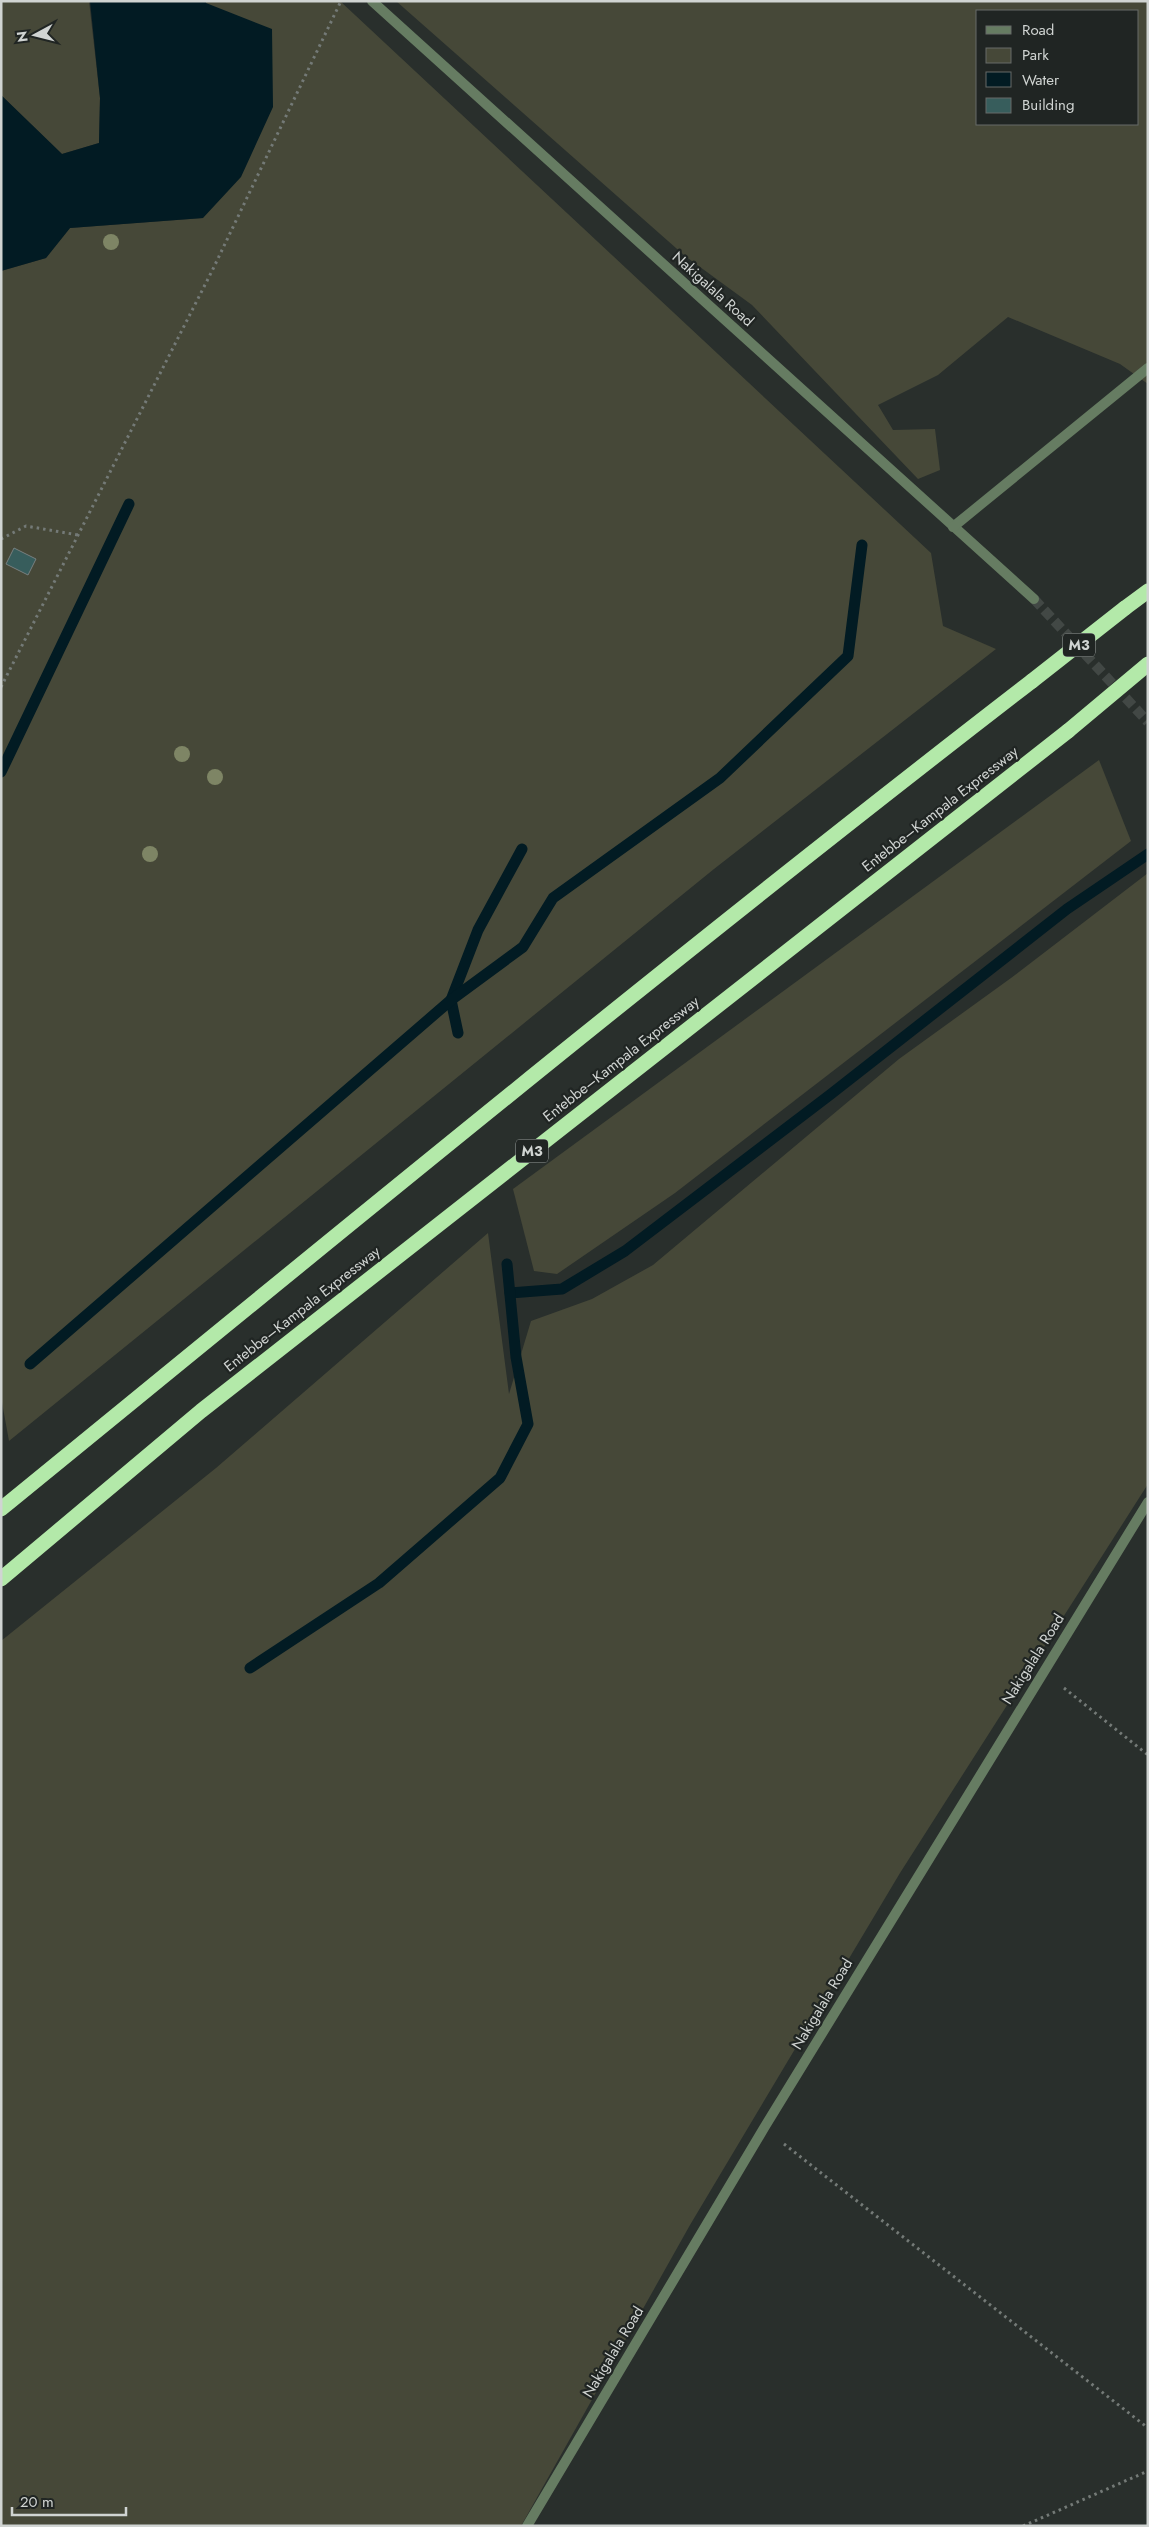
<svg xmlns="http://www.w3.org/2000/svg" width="1149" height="2527" viewBox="0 0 1149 2527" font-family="Jost,sans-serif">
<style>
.green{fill:#464838;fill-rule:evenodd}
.water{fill:#021b23}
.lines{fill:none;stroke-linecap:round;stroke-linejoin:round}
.stream{stroke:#021b23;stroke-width:11}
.building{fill:#375d5c;stroke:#787f7f}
.minor-tunnel{stroke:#424845;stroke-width:10;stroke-dasharray:10 5;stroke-linecap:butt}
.path{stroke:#747a77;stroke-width:3;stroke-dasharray:2.5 4;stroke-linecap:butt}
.minor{stroke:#667c62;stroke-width:10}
.motorway{stroke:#b3e9a9;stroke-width:15}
.motorway-bridge{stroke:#b3e9a9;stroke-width:15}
.tree{fill:#7e8565}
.labels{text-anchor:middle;stroke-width:4.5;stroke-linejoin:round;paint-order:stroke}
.shield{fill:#202523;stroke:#9ba09e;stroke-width:1}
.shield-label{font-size:14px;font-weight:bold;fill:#d0d4d2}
.street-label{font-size:15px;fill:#d0d4d2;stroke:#202523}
</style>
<rect width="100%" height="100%" fill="#292f2c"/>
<g class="green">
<path d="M1 1H89L100 98 99 143 62 154 1 95Z"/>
<path d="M206 1H340L931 553 943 626 996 649 714 869 9 1441 1 1397V271L46 258 70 228 203 218Z"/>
<path d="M396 1H1148V384L1120 364 1008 317 938 375 878 405 893 430 935 429 940 470 918 479 752 305 685 256ZM978 11H1138V124H978Z"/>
<path d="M1099 760 1131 841 675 1193 557 1274 534 1271 513 1189Z"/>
<path d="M1148 873V1484L900 1873 690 2225 521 2526H1V1641L216 1468 488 1233 509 1394 531 1321 592 1299 653 1265 899 1059 1011 978Z"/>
</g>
<path class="water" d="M90 1H206V3L272 29 273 107 241 177 203 218 70 228 46 258 1 271V95L62 154 99 143 100 98Z"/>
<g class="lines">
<g class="stream">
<path d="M1 772 129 504"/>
<path d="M458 1033 451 1000 478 930 522 849"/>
<path d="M510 1293 562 1289 625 1251 831 1094 1067 909 1148 854"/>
<path d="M30 1364 451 1000 523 947 553 898 720 778 848 656 862 545"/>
<path d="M250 1668 379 1583 500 1478 528 1424 516 1357 507 1264"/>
</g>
</g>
<path class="building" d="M14 548 36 559 28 575 6 564Z"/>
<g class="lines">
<path class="minor-tunnel" d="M1034 599 1148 722"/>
<g class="path">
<path d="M1 539 26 526 78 535"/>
<path d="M1 687 212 271 341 1"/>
<path d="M1064 1688 1148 1755"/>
<path d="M784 2144 1148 2428"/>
<path d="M1023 2526 1148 2471"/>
</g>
<g class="minor">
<path d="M372 1 1034 599"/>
<path d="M953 527 1148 368"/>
<path d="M527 2526 764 2128 1148 1502"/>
</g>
<g class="motorway">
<path d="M1125 608 1148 591"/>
<path d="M1 1509C343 1230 683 950 1032 681"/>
<path d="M1 1579 201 1411 1068 731"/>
</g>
<g class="motorway-bridge">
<path d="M1032 681 1125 608"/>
<path d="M1068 731 1148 664"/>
</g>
</g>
<g class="tree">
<circle cx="111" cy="242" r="8"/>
<circle cx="182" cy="754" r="8"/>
<circle cx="215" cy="777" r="8"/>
<circle cx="150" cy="854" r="8"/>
</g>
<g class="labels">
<g class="shield">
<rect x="1063" y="633.5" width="32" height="23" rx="4"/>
<rect x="516" y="1139.5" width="32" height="23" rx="4"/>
</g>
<g class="shield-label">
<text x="1079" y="650">M3</text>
<text x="532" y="1156">M3</text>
</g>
<g class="street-label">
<text transform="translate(713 289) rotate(42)" y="5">Nakigalala Road</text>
<text transform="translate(940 809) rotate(-38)" y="5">Entebbe–Kampala Expressway</text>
<text transform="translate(621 1059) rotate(-38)" y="5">Entebbe–Kampala Expressway</text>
<text transform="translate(302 1309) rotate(-38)" y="5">Entebbe–Kampala Expressway</text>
<text transform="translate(1033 1659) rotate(-58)" y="5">Nakigalala Road</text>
<text transform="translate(822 2004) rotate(-59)" y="5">Nakigalala Road</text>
<text transform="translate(613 2352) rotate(-59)" y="5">Nakigalala Road</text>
</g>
</g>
<rect width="1149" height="2527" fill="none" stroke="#d0d4d2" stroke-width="5"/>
<rect x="976" y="10" width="162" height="115" fill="#202523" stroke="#666b69"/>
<rect x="986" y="26" width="25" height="8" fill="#667c62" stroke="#666b69"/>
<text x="1022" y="35" font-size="15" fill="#d0d4d2">Road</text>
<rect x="986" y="48" width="25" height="15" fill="#464838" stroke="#666b69"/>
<text x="1022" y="60" font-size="15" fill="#d0d4d2">Park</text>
<rect x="986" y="72" width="25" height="15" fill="#021b23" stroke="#666b69"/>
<text x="1022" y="85" font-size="15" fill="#d0d4d2">Water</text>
<rect x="986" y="98" width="25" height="15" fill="#375d5c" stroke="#666b69"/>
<text x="1022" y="110" font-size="15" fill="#d0d4d2">Building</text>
<g transform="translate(35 35) rotate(263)" stroke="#202523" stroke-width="4" paint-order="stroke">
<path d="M0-4L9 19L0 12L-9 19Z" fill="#d0d4d2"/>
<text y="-8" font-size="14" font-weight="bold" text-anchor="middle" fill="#d0d4d2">N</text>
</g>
<path d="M12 2507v8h114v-8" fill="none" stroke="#d0d4d2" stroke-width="2.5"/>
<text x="20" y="2507" font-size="15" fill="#d0d4d2" stroke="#202523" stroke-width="4" paint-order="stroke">20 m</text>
</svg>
